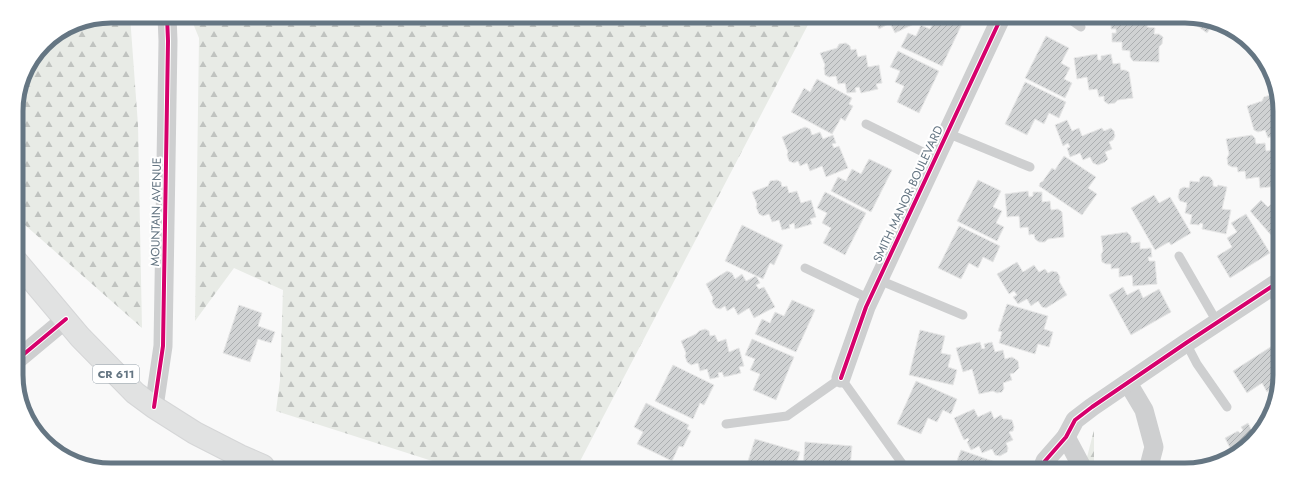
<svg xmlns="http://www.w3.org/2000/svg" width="1296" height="486" viewBox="0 0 1296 486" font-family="Jost,sans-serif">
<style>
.forest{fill:url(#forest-firs)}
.building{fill:url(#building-hatch);stroke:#e8e8e8}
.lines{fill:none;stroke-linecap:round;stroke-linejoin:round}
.primary-casing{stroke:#d5d6d7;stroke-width:24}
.service{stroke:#cecfd0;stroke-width:9}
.minor{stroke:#cecfd0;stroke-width:19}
.primary{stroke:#e1e2e2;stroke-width:22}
.cycleway-casing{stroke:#fff;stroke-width:6}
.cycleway{stroke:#d6006c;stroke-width:4}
.labels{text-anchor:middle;stroke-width:4;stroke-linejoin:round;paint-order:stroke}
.shield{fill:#fff;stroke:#939fa8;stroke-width:1}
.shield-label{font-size:11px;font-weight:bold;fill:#657683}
.street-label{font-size:12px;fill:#657683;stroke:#fff}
.rim{fill:none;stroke:#657683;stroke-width:5}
</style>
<defs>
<pattern id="forest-firs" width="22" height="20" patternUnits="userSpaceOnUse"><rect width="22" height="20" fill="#e8ebe6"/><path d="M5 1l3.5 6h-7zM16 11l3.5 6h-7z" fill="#c0c3c0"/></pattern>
<pattern id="building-hatch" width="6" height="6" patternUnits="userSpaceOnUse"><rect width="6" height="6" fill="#d0d2d3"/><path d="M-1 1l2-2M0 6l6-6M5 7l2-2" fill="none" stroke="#acafb1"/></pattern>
</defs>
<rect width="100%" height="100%" fill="#f9f9f9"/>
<g class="forest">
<path d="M111 16H130L138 125 142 328 17 218 16 105 26 69 48 40 75 23Z"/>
<path d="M190 16 811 19 577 467H451L276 411 280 380 283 290 234 268 195 321 199 38Z"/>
<path d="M1094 430V469H1084Z"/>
</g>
<g class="building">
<path d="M857 19 915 20 916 23 895 33 890 23 879 29 875 21 868 24 866 20 862 22Z"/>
<path d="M935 20H953L962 24 942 66 901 47 908 33 916 36 921 25 930 29Z"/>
<path d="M1111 21H1148L1147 27 1155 28 1154 34H1159L1163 37 1162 44 1159 47V62L1133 61 1130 57V51L1122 50V42H1112V33H1116V29H1111Z"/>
<path d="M1180 21H1191L1189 24 1185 25Z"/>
<path d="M1193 21H1212L1214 23 1207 33 1196 25 1197 24Z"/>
<path d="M1046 36 1069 48 1061 63 1070 68 1064 79 1072 83 1065 98 1025 78Z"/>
<path d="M846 43 850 46 851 50 856 49 858 57 866 55 868 67 879 65 882 83 876 84 878 89 861 93 859 87 855 88 856 92 847 93 845 83 838 84 836 76 829 77 825 75 824 68 825 65 820 53 837 48 839 44Z"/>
<path d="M898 51 939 71 919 113 897 102 904 86 895 82 900 71 890 67Z"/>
<path d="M1097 54 1098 60H1101V56L1111 54 1113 64 1120 63 1121 70H1125L1129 72 1133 98 1118 100 1115 103 1108 104 1104 101V96L1099 97 1097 89 1089 90 1087 77 1077 79 1074 58Z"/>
<path d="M817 79 852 98 849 104 853 106 845 121 841 118 832 134 791 112 804 88 810 92Z"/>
<path d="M1025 82 1066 102 1059 118 1049 113 1044 124 1035 119 1027 135 1005 124Z"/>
<path d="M1270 95 1274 98 1276 103 1279 101 1278 145 1275 135 1268 138 1265 130 1258 132 1254 130 1247 106 1262 101 1264 97Z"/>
<path d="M1067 120 1072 131 1079 128 1082 136 1102 128 1104 131 1111 128 1114 131 1115 136 1113 140 1109 142 1112 149 1105 152 1108 159 1105 162 1098 165 1093 163 1090 157 1083 160 1080 153 1070 157 1067 148 1070 147 1068 143 1063 146 1055 125Z"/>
<path d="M805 127 810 129 812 135 820 132 823 139 833 135 836 143 832 144 834 148 839 146 848 168 826 177 822 166 810 171 807 163 800 166 798 161 794 163 789 161 787 155 788 152 782 137Z"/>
<path d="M1252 135 1255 138 1256 144 1265 143 1266 151 1276 149 1278 158H1274L1275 163 1278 162V186L1260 188 1259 177 1246 179 1245 171 1238 172 1237 167H1232L1228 165 1227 158 1229 154 1226 139Z"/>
<path d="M1064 156 1096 177 1088 188 1097 194 1082 215 1039 186 1040 183 1043 181 1052 168 1055 170Z"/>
<path d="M869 159 892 170 871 212 831 191 838 177 846 181 852 169 861 174Z"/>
<path d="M1203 176 1210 177 1213 181V186L1217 187 1218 185 1227 187 1222 209 1231 210 1226 234 1202 229 1203 224 1200 223 1199 225 1190 224 1192 215 1185 213 1187 203 1180 201 1178 197 1180 189 1184 187 1189 188 1190 181 1199 182 1200 178Z"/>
<path d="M777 180 781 182 782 187 787 186 789 193 797 191 801 203 811 200 816 217 810 219 812 224 795 229 794 223 789 225 790 228 782 230 779 220 772 222 769 214 763 216 759 214 756 207 757 204 752 192 768 186 770 181Z"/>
<path d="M978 180 1001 191 993 207 1002 211 996 223 1004 227 997 241 957 221Z"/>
<path d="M1028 191 1029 197 1033 196V192H1042V202L1050 201 1051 210 1058 209 1062 212 1064 237 1048 239 1045 242H1039L1035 239 1034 234 1029 235 1028 227 1020 228 1019 216 1007 217 1005 194Z"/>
<path d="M825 192 866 213 845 255 823 243 831 228 822 223 827 213 817 208Z"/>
<path d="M1154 195 1159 203 1170 197 1191 233 1171 245 1169 242 1155 250 1131 208Z"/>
<path d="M1277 199 1278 200 1277 242 1250 211 1261 200 1268 207Z"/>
<path d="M1246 214 1270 253 1230 278 1217 256 1232 247 1227 238 1237 232 1231 223Z"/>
<path d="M742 225 783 245 774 265 770 263 763 279 725 261Z"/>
<path d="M959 226 1000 246 993 262 983 257 978 268 969 263 961 279 938 268Z"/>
<path d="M1127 232 1131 236V243L1140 242V249L1151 248 1152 257H1148L1149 261H1155L1157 284 1133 286 1132 275 1119 277V268L1111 269V264H1106L1102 262 1101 255 1103 251 1101 236Z"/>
<path d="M1017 262 1023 272 1034 265 1039 272 1045 269 1048 273 1052 271 1057 272 1060 277 1059 281 1067 295 1046 308 1042 307 1038 301 1031 306 1027 299 1018 304 1013 297 1017 295 1014 291 1009 294 997 274Z"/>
<path d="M727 271 732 273 735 279 742 274 746 281 756 276 760 283 756 285 759 289 764 287 775 307 754 318 749 308 738 315 734 307 727 311 725 306 720 309 716 308 712 302 713 298 706 284Z"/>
<path d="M1123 287 1127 295 1139 289 1143 298 1159 289 1171 312 1131 335 1109 295Z"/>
<path d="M792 300 815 310 796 352 755 334 762 319 770 323 775 312 784 316Z"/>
<path d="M1007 304 1048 316 1044 329 1053 332 1049 347 1038 344 1035 354 999 343 1002 332 998 331Z"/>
<path d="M239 305 262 313 258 326 275 332 271 343 258 339 250 362 223 353Z"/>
<path d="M705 329 709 331 710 336 715 335 718 342 726 339 729 352 739 348 744 366 739 367 741 373 724 377 722 372 718 373 719 377 710 379 707 369 700 371 698 363 691 365 687 362 685 356 686 353 681 341 696 334 699 331Z"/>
<path d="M920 330 945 336 941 353 951 355 948 367 957 370 953 385 909 375Z"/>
<path d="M752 339 794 357 776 400 753 390 760 374 750 370 755 359 745 355Z"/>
<path d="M980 342 982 349 985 348 984 344 992 342 995 352 1003 350 1005 359 1012 357 1018 361 1019 368 1014 373 1010 374 1012 380 1003 383 1004 388 1002 392 997 393 993 391 979 394 972 369 963 372 956 348Z"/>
<path d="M1272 346 1276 351 1275 387 1267 392 1262 383 1247 393 1233 371Z"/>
<path d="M673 365 714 385 704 405 700 403 693 419 655 401Z"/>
<path d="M916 381 957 399 951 414 943 410 937 422 928 418 921 434 897 424Z"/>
<path d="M646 403 689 425 687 429 691 431 683 447 679 446 672 461 637 444 643 432 634 427Z"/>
<path d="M974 409 978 417 991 411 994 419 1001 415 1003 419H1007L1012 420 1014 427 1013 431 1009 432 1013 440 1006 443 1008 448 1007 452 1000 456 995 455 992 449 982 453 979 446 971 450 967 442 969 440 968 438 964 440 954 418Z"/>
<path d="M1248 423 1252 431 1259 428 1243 450 1233 454 1225 438 1238 431 1240 433 1243 430 1241 427Z"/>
<path d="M755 439 800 452 795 468H762L747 464Z"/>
<path d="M805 442 852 446 850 468H803Z"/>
<path d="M961 450 1001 464 999 469H954Z"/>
</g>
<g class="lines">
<g class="primary-casing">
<path id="primary" d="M17 262 80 337 135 393 154 407 195 433 240 456 263 466"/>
</g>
<g class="service">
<path d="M1071 20 1081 27"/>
<path d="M866 124 935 158"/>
<path d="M947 133 1030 167"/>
<path d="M1179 256 1217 322"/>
<path d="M805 268 870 299"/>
<path d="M879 280 963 315"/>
<path d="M1186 343 1197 364 1227 407"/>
<path d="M726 424 787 416 841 378 906 469"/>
</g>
<g class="minor">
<path d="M18 359 66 319"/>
<path d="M841 378 866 307 1000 20"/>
<path d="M1128 383 1144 410 1154 447 1148 470"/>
<path d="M154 407 163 346 168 41 167 16"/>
<path d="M1066 437 1083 469"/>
<path d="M1042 469 1045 461 1066 437 1075 420 1092 407 1186 343 1277 283"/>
</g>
<use href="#primary" class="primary"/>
<g class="cycleway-casing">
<g id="cycleway">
<path d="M18 359 66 319"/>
<path d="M841 378 866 307 1000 20"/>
<path d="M154 407 163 346 168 41 167 16"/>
<path d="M1042 469 1045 461 1066 437 1075 420 1092 407 1186 343 1277 283"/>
</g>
</g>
<use href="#cycleway" class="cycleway"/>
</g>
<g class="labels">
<rect class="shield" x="93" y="365" width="46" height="18" rx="3"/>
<g class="shield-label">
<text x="116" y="378">CR 611</text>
</g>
<g class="street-label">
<text transform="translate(908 194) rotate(-65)" y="4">SMITH MANOR BOULEVARD</text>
<text transform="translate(156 212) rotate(-89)" y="4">MOUNTAIN AVENUE</text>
</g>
</g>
<path d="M0 0H1296V486H0ZM111 23H1185A88 88 0 0 1 1273 111V375A88 88 0 0 1 1185 463H111A88 88 0 0 1 23 375V111A88 88 0 0 1 111 23Z" fill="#fff" fill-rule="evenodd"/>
<path class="rim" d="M111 23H1185A88 88 0 0 1 1273 111V375A88 88 0 0 1 1185 463H111A88 88 0 0 1 23 375V111A88 88 0 0 1 111 23Z"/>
</svg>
